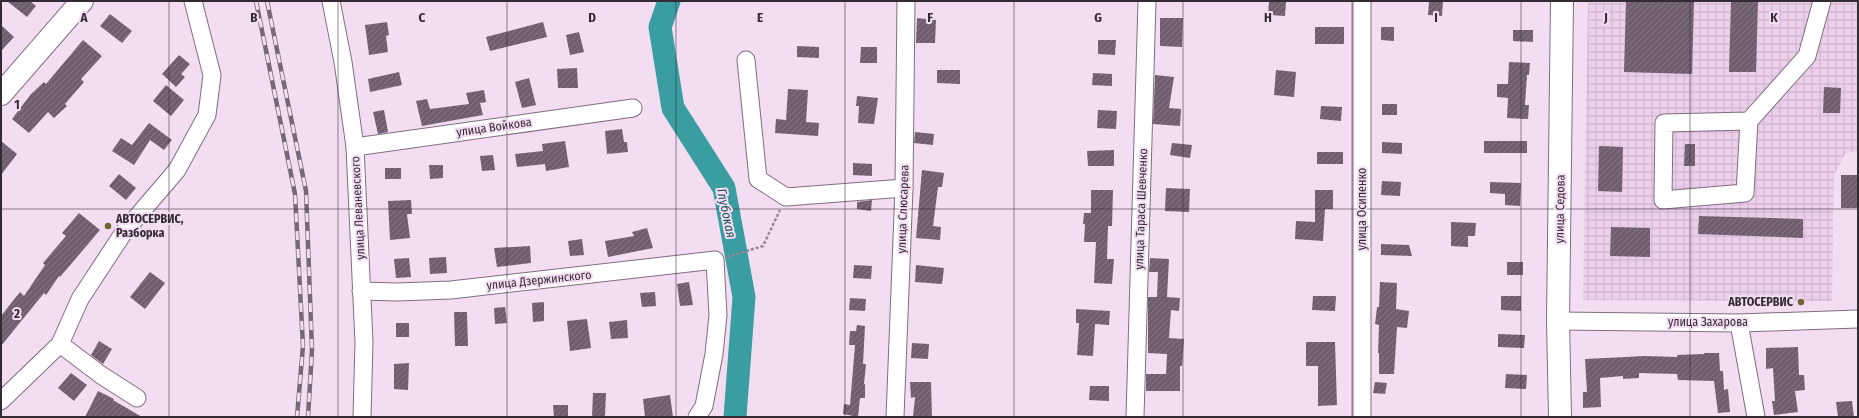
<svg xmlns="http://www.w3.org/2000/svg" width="1859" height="418" viewBox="0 0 1859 418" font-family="'Fira Sans Condensed',sans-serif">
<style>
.industrial{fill:url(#industrial-grid)}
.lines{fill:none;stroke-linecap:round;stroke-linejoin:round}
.river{stroke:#3a9da1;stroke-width:23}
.building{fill:url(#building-hatch)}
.minor-casing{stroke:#816d80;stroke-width:19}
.major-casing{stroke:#816d80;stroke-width:24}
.path{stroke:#968696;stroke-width:2.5;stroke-dasharray:3 2;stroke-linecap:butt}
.minor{stroke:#fff;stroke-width:17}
.major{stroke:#fff;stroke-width:22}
.rail-casing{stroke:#766976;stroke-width:4.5}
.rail{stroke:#f3ddf3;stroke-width:3;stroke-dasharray:9;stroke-linecap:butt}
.grid{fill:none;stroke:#332a33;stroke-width:1;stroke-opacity:0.55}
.poi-dot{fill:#716532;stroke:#f3ddf3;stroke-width:1.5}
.labels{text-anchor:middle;stroke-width:4;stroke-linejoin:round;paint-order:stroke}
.street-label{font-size:12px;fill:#332a33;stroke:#f3ddf3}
.poi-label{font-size:12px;font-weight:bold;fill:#332a33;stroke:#f3ddf3;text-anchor:start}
.water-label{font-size:13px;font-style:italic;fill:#164f51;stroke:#f3ddf3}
.grid-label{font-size:13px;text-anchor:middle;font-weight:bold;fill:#332a33;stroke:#f3ddf3;stroke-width:4;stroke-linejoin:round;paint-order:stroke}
</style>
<defs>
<pattern id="industrial-grid" width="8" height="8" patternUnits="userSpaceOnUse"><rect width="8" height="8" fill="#ebcfea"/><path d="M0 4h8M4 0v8" fill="none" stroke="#cab2c9"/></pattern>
<pattern id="building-hatch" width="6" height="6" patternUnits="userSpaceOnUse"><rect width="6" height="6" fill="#705d70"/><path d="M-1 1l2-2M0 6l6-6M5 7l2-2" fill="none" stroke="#847684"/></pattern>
</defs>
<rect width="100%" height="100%" fill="#f3ddf3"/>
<path class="industrial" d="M1588 1H1858V151L1846 153 1834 175 1832 301 1583 300Z"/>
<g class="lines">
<path class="river" d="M669 1 660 27 673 108 724 188 744 297 735 417"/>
</g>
<g class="building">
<path d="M7 1H30L36 6 27 17Z"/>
<path d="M1269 1 1286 2 1285 16 1268 15Z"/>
<path d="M1429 1H1443L1442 16 1428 15Z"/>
<path d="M1626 1H1694L1692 74 1624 72Z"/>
<path d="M1731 1H1758L1756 72H1729Z"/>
<path d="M110 14 132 31 122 43 100 26Z"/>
<path d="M917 18 936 20 935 43H916Z"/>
<path d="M1160 18H1183L1182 47 1160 46Z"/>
<path d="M387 22 389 35 386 36 388 52 369 55 365 25Z"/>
<path d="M543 22 547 37 490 51 486 37Z"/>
<path d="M1 25 14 37 1 51Z"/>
<rect x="1315" y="27" width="29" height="17"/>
<path d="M1381 27H1394V41L1381 40Z"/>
<path d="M1513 30H1533V42L1513 41Z"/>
<path d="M579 32 584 52 570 55 566 35Z"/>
<path d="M83 40 102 56 81 79 84 82 65 104 67 106 54 118 48 112 29 133 12 119 31 94 44 82 46 84Z"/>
<path d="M1098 40H1116L1115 55 1098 54Z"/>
<path d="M797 46 819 47V58L797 57Z"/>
<path d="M861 47H877V63H860Z"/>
<path d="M179 55 190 64 181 74 185 77 176 87 162 74Z"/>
<path d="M1509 62 1530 63 1529 75H1527L1525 105H1529L1528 119 1507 118 1508 98 1497 97V84H1508Z"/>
<path d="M577 68 578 88H558L557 69Z"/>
<path d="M937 70H960V84L937 83Z"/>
<path d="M1276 70 1296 72 1294 97 1274 95Z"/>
<path d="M399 72 402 85 370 92 368 79Z"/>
<path d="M1093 73 1112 74V86L1092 85Z"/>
<path d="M1155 75 1174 77 1169 108 1181 109 1180 126 1153 124Z"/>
<path d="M529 78 536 105 522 108 515 82Z"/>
<path d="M166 85 184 100 171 116 153 101Z"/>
<path d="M1824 87 1841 88 1840 113H1823Z"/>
<path d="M788 89 808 90 806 122 819 123 818 136 775 133 776 119 786 120Z"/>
<path d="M484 90 486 102 480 103 483 115 422 126 416 101 427 99 430 109 469 104 466 93Z"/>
<path d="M857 96 878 98 874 124 858 123 859 106H856Z"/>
<rect x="1382" y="104" width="15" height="11"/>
<path d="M1321 106 1342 107 1341 121 1320 119Z"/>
<path d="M384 110 388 132 378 134 373 112Z"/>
<path d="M1098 110 1117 111 1116 129 1097 128Z"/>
<path d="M149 123 172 140 164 150 150 140 134 165 112 151 121 138 132 145Z"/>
<path d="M622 129 624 142H627L628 152 607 154 605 131Z"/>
<path d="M915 132 934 134 933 145 914 143Z"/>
<path d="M1 141 17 154 1 175Z"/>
<path d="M565 141 569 167 546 171 545 164 517 167 515 154 543 151 542 144Z"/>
<rect x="1484" y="141" width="43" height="12"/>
<path d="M1382 142 1402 143V154L1382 153Z"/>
<path d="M1172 143 1192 145 1190 158 1170 155Z"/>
<path d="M1685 144H1695V166H1684Z"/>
<path d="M1599 146 1623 147 1622 192 1598 191Z"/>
<path d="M1114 150V166H1088L1087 151Z"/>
<rect x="1317" y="152" width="26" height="12"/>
<path d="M493 155 495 170 482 171 480 156Z"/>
<path d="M853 163 872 164V176L853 175Z"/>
<path d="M429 165H443V178L430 179Z"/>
<rect x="385" y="168" width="16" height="11"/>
<path d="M922 170 944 173 942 187H938L933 226 941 227 940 240 916 238Z"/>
<path d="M119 174 136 188 126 200 109 186Z"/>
<rect x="1841" y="175" width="17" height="33"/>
<path d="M1382 181 1401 182 1400 196 1381 195Z"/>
<path d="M1490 182 1521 183 1520 206 1505 205V194L1490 193Z"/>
<path d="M1166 188 1190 189 1189 212 1165 211Z"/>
<path d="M1091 190H1113L1112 226H1108L1107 259H1114L1112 284 1094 283 1096 242H1084L1085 224H1083L1084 213H1091Z"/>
<path d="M1315 190H1333V209H1325L1323 241 1295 239 1296 221 1315 222Z"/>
<path d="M411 200 412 214H407L410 238 390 240 388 201Z"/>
<path d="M872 200 871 211 857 209V202Z"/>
<path d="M79 213 100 230 60 277 59 276 46 295 44 293 1 346V316L20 292 24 296 45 265 43 263 66 236 62 233Z"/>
<path d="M1699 216 1803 219V238L1698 234Z"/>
<path d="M1451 222 1476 223 1475 236H1468V247L1451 246Z"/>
<path d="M1611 227 1650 228V257L1610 256Z"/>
<path d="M647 228 653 248 608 257 605 241 634 236 632 232Z"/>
<path d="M582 239 584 255 570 256 568 241Z"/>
<path d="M1381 244 1409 245 1412 256 1381 255Z"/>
<path d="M530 246 531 263 497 267 494 248Z"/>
<path d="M446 257 447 273 430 274 429 258Z"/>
<path d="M409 258 411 277 396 278 394 259Z"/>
<path d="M1150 258 1169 259 1167 297 1180 298 1179 311 1171 310 1169 338 1184 339 1182 366H1180V391H1146V374H1166L1167 354 1148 353V297H1157L1158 272H1149Z"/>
<rect x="1507" y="262" width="16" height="13"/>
<path d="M854 265 872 266 871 279 853 278Z"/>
<path d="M916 265 944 268 942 284 915 282Z"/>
<path d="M150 272 165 283 145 309 130 297Z"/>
<path d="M689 282 693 305 680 306 677 284Z"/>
<path d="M1380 282 1397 283 1396 309 1409 311 1407 328 1397 327 1394 374H1379V353H1378L1379 325 1375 324 1377 307H1379Z"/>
<path d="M655 292 656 306 642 307 640 293Z"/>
<path d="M1313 296H1336L1335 311 1312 310Z"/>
<path d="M1501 296H1521V311L1501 310Z"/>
<path d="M850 298 866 299 865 311 849 310Z"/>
<path d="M544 302V321L533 322 532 303Z"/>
<path d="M505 307 507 323 495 324 494 308Z"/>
<path d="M1076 309 1110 311 1109 325 1095 324 1093 356 1077 355 1079 323H1076Z"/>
<path d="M454 312H467L468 346H455Z"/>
<path d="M587 319 591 348 570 351 567 321Z"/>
<path d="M627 320 628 338 611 339 609 322Z"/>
<rect x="396" y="323" width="13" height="14"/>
<path d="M857 325 865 326 863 364H866L864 384H865V398H860L858 417 843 414 844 404 850 405 855 345H849L850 331H856Z"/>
<path d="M1498 334 1525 335 1524 348 1498 347Z"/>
<path d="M99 341 112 349 103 364 91 355Z"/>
<path d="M1306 342H1335L1337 405 1318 406V366H1306Z"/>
<path d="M912 343 929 344 928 359 911 358Z"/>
<path d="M1798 347 1799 375H1804L1805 390 1795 391 1798 412 1774 415 1772 401H1775L1773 368 1766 369V348Z"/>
<path d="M1704 353H1719L1720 371H1723L1724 390 1728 389 1730 412 1718 413 1714 381 1678 380 1677 374 1639 373V378L1623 379V376L1600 378 1601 407 1583 408V392H1587L1585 359 1645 356 1677 357V355L1704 354Z"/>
<path d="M409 363 408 390 394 389V364Z"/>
<path d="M71 373 87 385 74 401 58 388Z"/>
<path d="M1506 374 1527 375 1526 389 1505 388Z"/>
<path d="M910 382H931L932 417H913L915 397 911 398Z"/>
<path d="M1375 382 1387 383 1385 394 1373 393Z"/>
<path d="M1090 386H1109V401L1089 400Z"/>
<path d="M98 391 114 399 113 400 142 417H85Z"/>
<path d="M593 393H606L605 417H592Z"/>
<path d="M670 395 673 417H645L643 399Z"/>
<path d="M1852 401 1854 417H1838L1836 402Z"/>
<path d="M553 405H568V417H554Z"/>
</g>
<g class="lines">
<g class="minor-casing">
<g id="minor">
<path d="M331 1 343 62 355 147 364 342 362 417"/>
<path d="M746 60 758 179 786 197 904 188"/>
<path d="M1749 121 1664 123 1663 200 1745 193 1749 121 1807 56 1822 1"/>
<path d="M355 147 633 108"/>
<path d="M361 291 397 292 451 290 715 260 718 315 714 354 704 406 697 417"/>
<path d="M1558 321 1739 323 1858 319"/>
<path d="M1739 323 1756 417"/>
<path d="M60 344 101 375 137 398"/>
<path d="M1 401 60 344 80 299 124 232 177 170 207 115 212 75 193 1"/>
<path d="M895 417 904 188 906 1"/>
<path d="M1135 417 1147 1"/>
<path d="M1362 417V1"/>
</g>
</g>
<g class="major-casing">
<g id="major">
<path d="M1 94 82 1"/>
<path d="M1560 417 1558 321 1562 1"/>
</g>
</g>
<path class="path" d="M727 257 763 246 780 210"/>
<use href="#minor" class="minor"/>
<use href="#major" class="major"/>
<g class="rail-casing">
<g id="rail">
<path d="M256 1 295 194 303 346 297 417"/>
<path d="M267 1 306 191 312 350 308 417"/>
</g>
</g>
<use href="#rail" class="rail"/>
</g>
<path class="grid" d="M169 1V417M338 1V417M507 1V417M676 1V417M845 1V417M1014 1V417M1183 1V417M1352 1V417M1521 1V417M1690 1V417M1 209H1858"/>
<g class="poi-dot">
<circle cx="108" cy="226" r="4"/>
<circle cx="1801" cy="302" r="4"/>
</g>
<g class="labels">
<g class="street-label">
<text transform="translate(494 127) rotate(-8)" y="4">улица Войкова</text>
<text transform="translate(358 208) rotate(-93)" y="4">улица Леваневского</text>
<text transform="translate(903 209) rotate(-88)" y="4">улица Слюсарева</text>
<text transform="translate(1141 209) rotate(-88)" y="4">улица Тараса Шевченко</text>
<text transform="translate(1362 209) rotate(-90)" y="4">улица Осипенко</text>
<text transform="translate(1560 209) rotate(-89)" y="4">улица Седова</text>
<text transform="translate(539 280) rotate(-6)" y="4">улица Дзержинского</text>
<text x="1708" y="326">улица Захарова</text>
</g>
<g class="poi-label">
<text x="116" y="223">АВТОСЕРВИС,<tspan x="116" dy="14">Разборка</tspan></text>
<text x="1793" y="306" text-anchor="end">АВТОСЕРВИС</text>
</g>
<g class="water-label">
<text transform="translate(727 213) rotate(78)" y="5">Глубокая</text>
</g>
</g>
<g class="grid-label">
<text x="84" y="22">A</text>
<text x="254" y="22">B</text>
<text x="422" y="22">C</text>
<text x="592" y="22">D</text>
<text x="760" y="22">E</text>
<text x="930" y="22">F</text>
<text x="1098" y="22">G</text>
<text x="1268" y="22">H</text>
<text x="1436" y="22">I</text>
<text x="1606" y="22">J</text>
<text x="1774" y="22">K</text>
<text x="17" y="109">1</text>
<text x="17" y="318">2</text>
</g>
<rect width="1859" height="418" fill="none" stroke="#332a33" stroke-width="4"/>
</svg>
